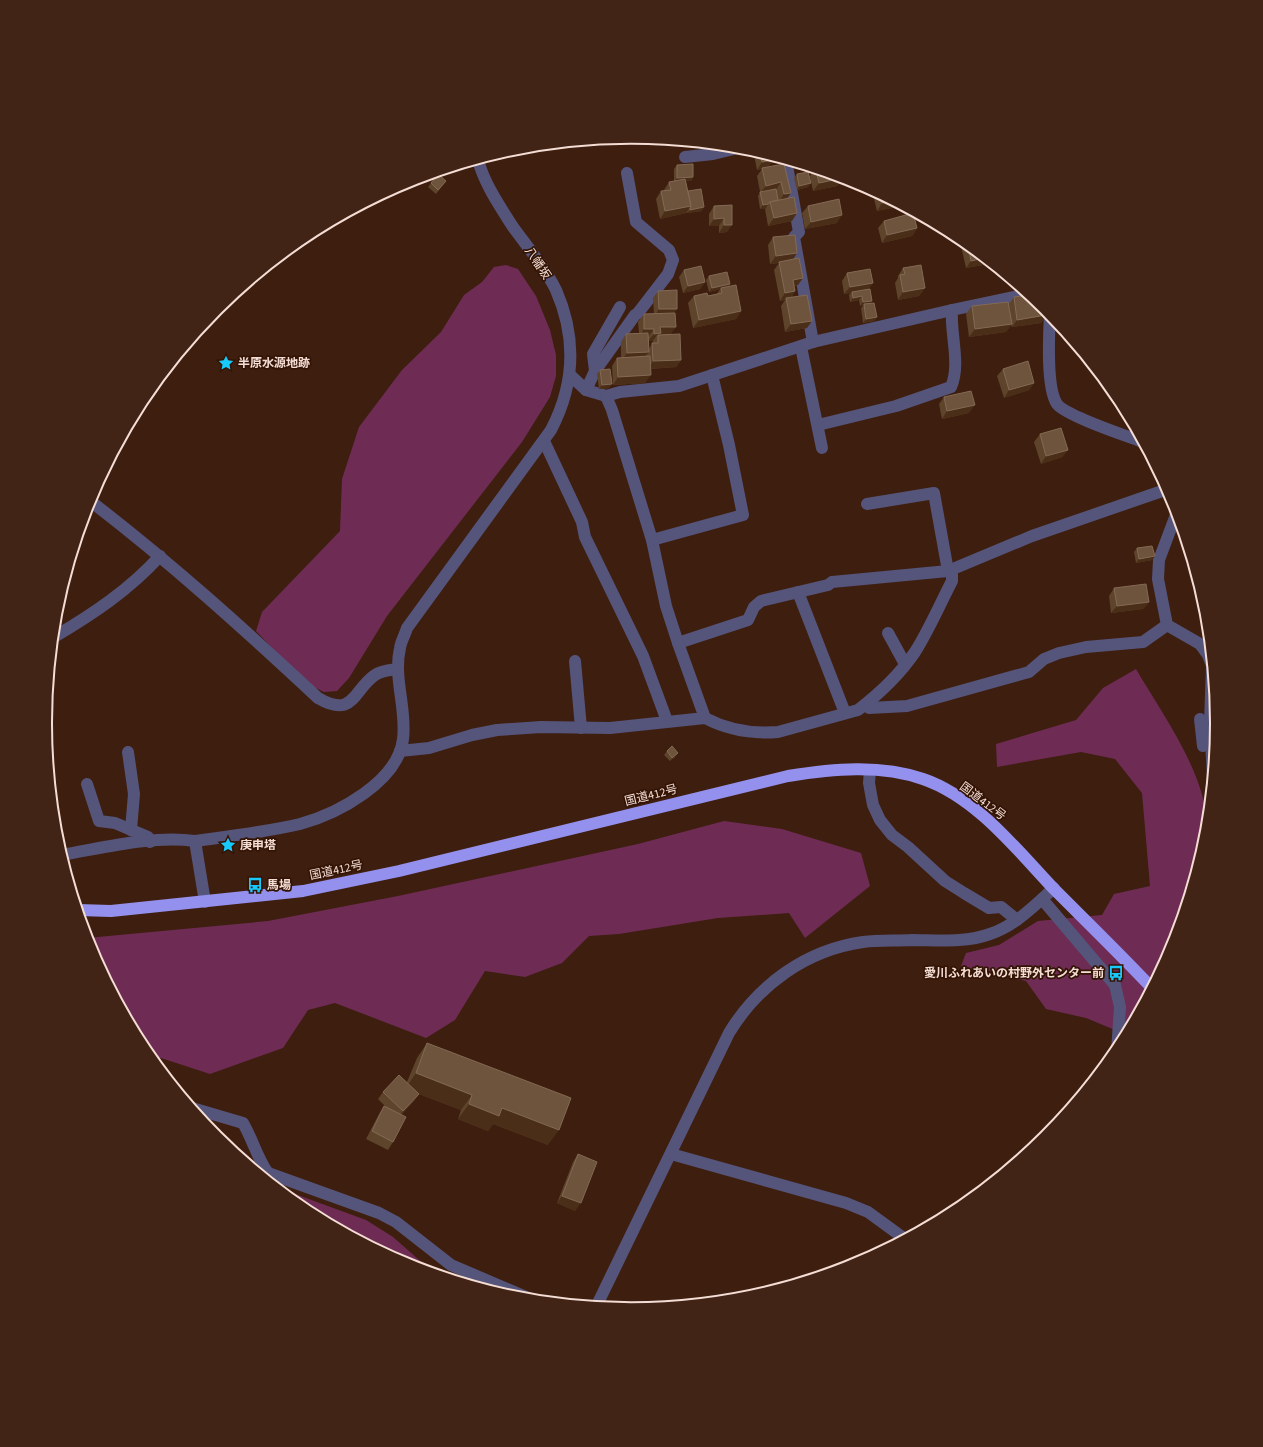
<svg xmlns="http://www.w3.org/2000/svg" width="1263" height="1447" viewBox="0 0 1263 1447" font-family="'Source Sans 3','Noto Sans JP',sans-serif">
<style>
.green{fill:#6e2c55}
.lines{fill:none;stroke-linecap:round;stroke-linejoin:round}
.minor{stroke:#55547a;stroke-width:12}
.highway{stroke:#9490ed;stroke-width:12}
.wall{fill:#5e442b;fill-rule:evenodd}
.shaded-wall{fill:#4b2e18}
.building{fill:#6e543d;stroke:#836a55}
.labels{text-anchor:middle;stroke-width:3.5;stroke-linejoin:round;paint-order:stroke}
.street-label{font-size:12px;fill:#f4ddd4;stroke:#331405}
.poi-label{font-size:12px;font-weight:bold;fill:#f4ddd4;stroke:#331405;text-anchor:start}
.rim{fill:none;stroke:#f4ddd4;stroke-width:2}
</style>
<rect width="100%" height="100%" fill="#3e1e0f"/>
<g class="green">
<path d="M506 265 518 269 536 296 550 330 556 355V376L550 397 522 442 387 616 349 678 337 691 324 692 306 683 256 631 262 612 340 531 342 479 359 427 402 370 441 332 464 295 482 282 494 267Z"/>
<path d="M1136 669C1164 717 1212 781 1207 838L1173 948 1127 1035 1086 1018 1046 1009 1026 981 961 966 966 953 999 945 1038 921 1102 915 1114 894 1150 886 1142 793 1115 759 1081 752 997 767 996 744 1076 720 1103 688Z"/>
<path d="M724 821 782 829 861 853 870 886 805 938 789 913 718 918 619 934 589 936 562 963 525 977 485 971 455 1020 426 1038 335 1003 308 1010 283 1048 210 1074 161 1058H151L144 1049 90 948 87 938 268 921 398 896 638 844Z"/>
<path d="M276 1187 366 1220 393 1237 435 1274 407 1265 305 1211Z"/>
</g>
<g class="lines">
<g class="minor">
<path d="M685 157 713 154 738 148"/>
<path d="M786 160 799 232 794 237 813 342"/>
<path d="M1050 313C1049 333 1046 388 1057 404 1066 416 1127 436 1143 442"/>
<path d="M801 347 822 448"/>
<path d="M595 371 593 354 620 307"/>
<path d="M570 375 586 390 606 396"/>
<path d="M586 390 595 371 635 315 638 313 668 274 673 260 669 250 636 222 627 173"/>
<path d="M818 425 896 406 951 387C961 364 950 334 952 310"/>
<path d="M544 441 582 522 585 537 643 656 667 721"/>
<path d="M89 500C170 562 244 629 318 698 354 719 353 690 375 675 382 670 390 670 398 669"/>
<path d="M1177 512 1159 560 1158 579 1167 625 1200 644 1208 655 1212 666 1210 723 1213 778"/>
<path d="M652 540 743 515 729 445 712 375"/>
<path d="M798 592 845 713"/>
<path d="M888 633 905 664"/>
<path d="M54 637C93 614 129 590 160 556"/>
<path d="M678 643 748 620 754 607 761 601 828 585 832 582 948 571 934 493 867 504"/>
<path d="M575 661 581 728"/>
<path d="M866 705 869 708 907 706 1029 672 1044 659 1059 653 1086 647 1143 642 1167 625"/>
<path d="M705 718C728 730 753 734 778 732L858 710C879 694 900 674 915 652 929 630 940 604 952 581V574L948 571 1032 536 1168 489"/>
<path d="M1200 719 1203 746"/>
<path d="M400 751 429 748 472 735 497 730 541 727 610 728 705 718 678 643 666 606 652 540 612 410 606 396 620 392 679 386 813 342 952 310 1028 294"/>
<path d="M128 752 134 794 131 830"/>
<path d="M870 770 869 783 873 805 880 820 892 835 908 847 945 881 964 893 989 908 1001 907 1017 920"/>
<path d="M87 784 99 821 115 823 148 837 150 842"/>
<path d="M195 841 205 902"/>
<path d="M61 855C103 848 153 835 195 841 230 836 266 832 300 824 337 814 398 782 403 739 407 709 393 678 400 648 401 641 405 635 407 628L551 430C575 384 577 338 556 290 546 269 527 246 513 227 499 205 485 185 478 160"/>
<path d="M1042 899 1115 985 1120 1007 1117 1052"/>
<path d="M192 1108 243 1123C253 1140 257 1158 268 1173L379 1213 396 1222 451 1265 533 1300"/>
<path d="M671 1154 846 1203 868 1212 905 1239"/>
<path d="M596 1307 729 1033C758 985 806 950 863 942 879 940 895 941 912 940 937 940 965 943 990 934 1016 925 1034 906 1054 888"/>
</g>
<path class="highway" d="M78 910 111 911 303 891 399 871 788 776C832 769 880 764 923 779 976 797 1017 850 1054 889 1087 922 1120 954 1152 988"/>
</g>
<g class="wall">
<path d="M542 146 538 152 529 147Z"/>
<path d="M753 150 779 158 777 162 771 163 768 167 791 193 787 198 792 221 768 226 765 209 766 208 760 209 758 196 760 192 757 176 762 169 757 170Z"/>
<path d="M677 165 693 177 691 181H686L688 191 702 211 687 213V212L686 213 660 219 656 199 661 191H664V190L669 182 674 181V169Z"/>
<path d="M815 169 856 182 842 185V180L837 186 813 191 810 176Z"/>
<path d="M797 174 811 183 808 187 797 190 794 178Z"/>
<path d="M446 181 436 194 428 187 431 183Z"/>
<path d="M872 190 901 206 877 211Z"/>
<path d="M732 205 727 232 719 233V226H709V214L714 206Z"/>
<path d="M808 206 837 223 805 229 802 213Z"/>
<path d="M884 221 917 228 912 236 882 243 878 228Z"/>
<path d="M773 237 793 259 798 285 794 286 795 291 791 298 807 328 785 332 781 306 785 300 780 301 774 270 779 263 770 264 768 245Z"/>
<path d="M959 237 987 260 983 265 966 268Z"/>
<path d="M903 268 925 288 919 296 898 300 895 283 898 278V276Z"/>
<path d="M684 270 705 282 700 289 683 293 679 277Z"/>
<path d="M847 273 873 283 868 289 872 301 870 303 877 317 874 321 863 323 861 308 863 306H860L859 300 850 302 849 295 851 293 844 294 842 281Z"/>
<path d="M709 276 730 284 728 287 741 311 736 319 693 328 688 303 694 296H708L717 294 720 289 709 292 706 280Z"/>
<path d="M658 291 674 313 671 334 681 360 676 367 650 369 645 383 613 385 612 366 617 358H621V342L626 334 639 333 638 322 644 314H654L653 298ZM648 337V341H653L652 344 649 349Z"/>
<path d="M1014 297 1046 315 1041 323 1012 327 1011 325 1006 332 969 337 966 314 972 306 1009 304Z"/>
<path d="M1003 369 1034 383 1029 390 1004 398 997 376Z"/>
<path d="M600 370 609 388 599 389 597 374Z"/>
<path d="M944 397 969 413 942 419 939 404Z"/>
<path d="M1040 434 1068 450 1062 457 1041 464 1034 442Z"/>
<path d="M1137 548 1155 556 1152 560 1136 563 1134 552Z"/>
<path d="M1114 588 1149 602 1143 609 1111 613 1109 596Z"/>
<path d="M667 751 675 757 670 761 664 755Z"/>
<path d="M427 1043 548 1145 493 1124 488 1131 458 1119 461 1110 419 1094 414 1101 402 1114 393 1142 388 1150 366 1139 379 1114 384 1106 386 1107 378 1099 383 1092 407 1082 417 1058Z"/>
<path d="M578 1154 575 1211 557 1203 573 1162Z"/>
</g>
<g class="shaded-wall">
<path d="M772 156 779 158 777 162 771 163 768 168 757 170 762 162Z"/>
<path d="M693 177 691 181 675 182 677 178Z"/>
<path d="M843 178 837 186 813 191 819 183Z"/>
<path d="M850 180 856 182 842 185 845 181Z"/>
<path d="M781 182 776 190 760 193 766 186Z"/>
<path d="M811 183 808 187 797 190 799 186Z"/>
<path d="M791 193 785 201 779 202 784 194Z"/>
<path d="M892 201 901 206 877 211 882 203Z"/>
<path d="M768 204 766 208 760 209 763 205Z"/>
<path d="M691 206 686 213 660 219 665 211Z"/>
<path d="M704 207 702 211 687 213 690 210Z"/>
<path d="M797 213 792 221 768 226 774 218Z"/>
<path d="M842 215 837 223 805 229 811 222Z"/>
<path d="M724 218 719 226H709L714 219Z"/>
<path d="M724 225H732L727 232 719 233Z"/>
<path d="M917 228 912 236 882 243 887 235Z"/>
<path d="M797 253 792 261 770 264 776 256Z"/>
<path d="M984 258 987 260 983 265 966 268 971 261Z"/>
<path d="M803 278 798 285 787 287 793 280Z"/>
<path d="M705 282 700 289 683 293 688 286Z"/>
<path d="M873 283 867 291 852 292 851 293 844 294 850 287Z"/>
<path d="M730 284 727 287 709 292 712 288Z"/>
<path d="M925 288 919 296 898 300 903 292Z"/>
<path d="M795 291 790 299 786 298 785 300 780 301 785 293Z"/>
<path d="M862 296 859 300 850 302 853 298Z"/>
<path d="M872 301 869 305 864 304 863 306H860L863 302Z"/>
<path d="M659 309H677L672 316 654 317Z"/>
<path d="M741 311 736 319 693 328 699 320Z"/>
<path d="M1046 315 1041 323 1012 327 1017 320Z"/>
<path d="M877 317 874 321 863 323 866 319Z"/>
<path d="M812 321 807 328 785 332 791 324Z"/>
<path d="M1012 324 1006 332 969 337 975 329Z"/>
<path d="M660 327H676L670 335H657L653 341H648Z"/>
<path d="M644 329H654L648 337H639Z"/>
<path d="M649 352 643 359 622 360 627 353Z"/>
<path d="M681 360 676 367 648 369 653 361Z"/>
<path d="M651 375 645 383 613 385 618 377Z"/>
<path d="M1034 383 1029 390 1004 398 1009 390Z"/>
<path d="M612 384 609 388 599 389 602 385Z"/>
<path d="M975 405 969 413 942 419 947 411Z"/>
<path d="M1068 450 1062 457 1041 464 1046 456Z"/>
<path d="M1155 556 1152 560 1136 563 1139 559Z"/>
<path d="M1149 602 1143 609 1111 613 1117 606Z"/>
<path d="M678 753 675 757 670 761 672 758Z"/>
<path d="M416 1073 472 1095 461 1110 419 1094 414 1101 398 1118 403 1111 405 1089Z"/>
<path d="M469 1104 502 1108 559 1130 548 1145 493 1124 488 1131 458 1119Z"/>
<path d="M562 1196 581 1203 575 1211 557 1203Z"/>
</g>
<g class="building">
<path d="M760 153 773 156V160L762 162Z"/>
<path d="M693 164V177L677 178V165Z"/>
<path d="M784 164 791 193 784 194 781 182 766 186 762 168Z"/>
<path d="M816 170 842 178H843L819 183Z"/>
<path d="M808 172 811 183 799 186 797 174Z"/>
<path d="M438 174 446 181 438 190 431 183Z"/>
<path d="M845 178 850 180 845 181Z"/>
<path d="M685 179 691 206 665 211 661 191 671 190 669 182Z"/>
<path d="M701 189 704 207 690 210V208L691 206 688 191Z"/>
<path d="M776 189 778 200 770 202 768 204 763 205 760 192Z"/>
<path d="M880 195 892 201 882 203Z"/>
<path d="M794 197 797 213 774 218 770 202Z"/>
<path d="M839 199 842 215 811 222 808 206Z"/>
<path d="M732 205V225H724V218L714 219V206Z"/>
<path d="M913 213 917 228 887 235 884 221Z"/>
<path d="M795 235 797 253 776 256 773 237Z"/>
<path d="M968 244 984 258 971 261Z"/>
<path d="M799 258 803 278 793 280 795 291 785 293 779 262Z"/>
<path d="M921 265 925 288 903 292 900 275 905 274 903 268Z"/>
<path d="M701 266 705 282 688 286 684 270Z"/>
<path d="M870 269 873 283 850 287 847 273Z"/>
<path d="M727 272 730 284 712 288 709 276Z"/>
<path d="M736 285 741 311 699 320 694 296 707 293 708 296 722 293 721 288Z"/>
<path d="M870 289 872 301 863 302 862 296 853 298 852 292Z"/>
<path d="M677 290V309H659L658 291Z"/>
<path d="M807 295 812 321 791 324 786 298Z"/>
<path d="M1029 295 1045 308 1046 315 1017 320 1014 297Z"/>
<path d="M1008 302 1012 324 975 329 972 306Z"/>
<path d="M874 303 877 317 866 319 864 304Z"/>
<path d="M675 313 676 327H660L661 333 654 334V329H644V314Z"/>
<path d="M648 333 649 352 627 353 626 334Z"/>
<path d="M680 334 681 360 653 361 652 343H658V335Z"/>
<path d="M650 356 651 375 618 377 617 358Z"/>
<path d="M1028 361 1034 383 1009 390 1003 369Z"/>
<path d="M610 369 612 384 602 385 600 370Z"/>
<path d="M971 391 975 405 947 411 944 397Z"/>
<path d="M1061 428 1068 450 1046 456 1040 434Z"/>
<path d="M1152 546 1155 556 1139 559 1137 548Z"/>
<path d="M1146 584 1149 602 1117 606 1114 588Z"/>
<path d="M672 746 678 753 672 758 667 751Z"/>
<path d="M427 1043 571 1098 559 1130 502 1108 499 1116 469 1104 472 1095 416 1073Z"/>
<path d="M399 1075 419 1094 403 1111 383 1092Z"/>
<path d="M384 1106 406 1117 393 1142 372 1131Z"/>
<path d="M578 1154 597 1162 581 1203 562 1196Z"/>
</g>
<defs>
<g id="sight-bare" transform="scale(1.2)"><path d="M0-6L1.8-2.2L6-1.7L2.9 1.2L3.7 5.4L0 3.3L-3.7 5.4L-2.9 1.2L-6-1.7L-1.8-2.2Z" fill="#18cafc" stroke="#331405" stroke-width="2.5" paint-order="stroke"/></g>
<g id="bus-bare" transform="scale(1.2)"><path d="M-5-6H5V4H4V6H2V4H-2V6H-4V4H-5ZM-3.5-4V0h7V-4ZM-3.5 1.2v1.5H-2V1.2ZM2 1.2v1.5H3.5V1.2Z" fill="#18cafc" stroke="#331405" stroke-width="2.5" paint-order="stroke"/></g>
</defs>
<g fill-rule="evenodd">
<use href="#sight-bare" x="226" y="363"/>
<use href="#sight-bare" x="228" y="845"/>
<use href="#bus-bare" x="255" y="885"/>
<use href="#bus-bare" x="1116" y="973"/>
</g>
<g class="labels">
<g class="street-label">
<text transform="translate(538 263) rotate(56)" y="4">八幡坂</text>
<text transform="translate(651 795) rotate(-14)" y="4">国道412号</text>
<text transform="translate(983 801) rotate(37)" y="4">国道412号</text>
<text transform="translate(336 870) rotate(-12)" y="4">国道412号</text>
</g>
<g class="poi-label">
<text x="238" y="367">半原水源地跡</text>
<text x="240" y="849">庚申塔</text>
<text x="267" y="889">馬場</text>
<text x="1104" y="977" text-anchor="end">愛川ふれあいの村野外センター前</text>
</g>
</g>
<path d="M0 0H1263V1447H0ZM52 723a579 579 0 1 1 1158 0a579 579 0 1 1-1158 0Z" fill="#422416" fill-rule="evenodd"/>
<path class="rim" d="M52 723a579 579 0 1 1 1158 0a579 579 0 1 1-1158 0Z"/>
</svg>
